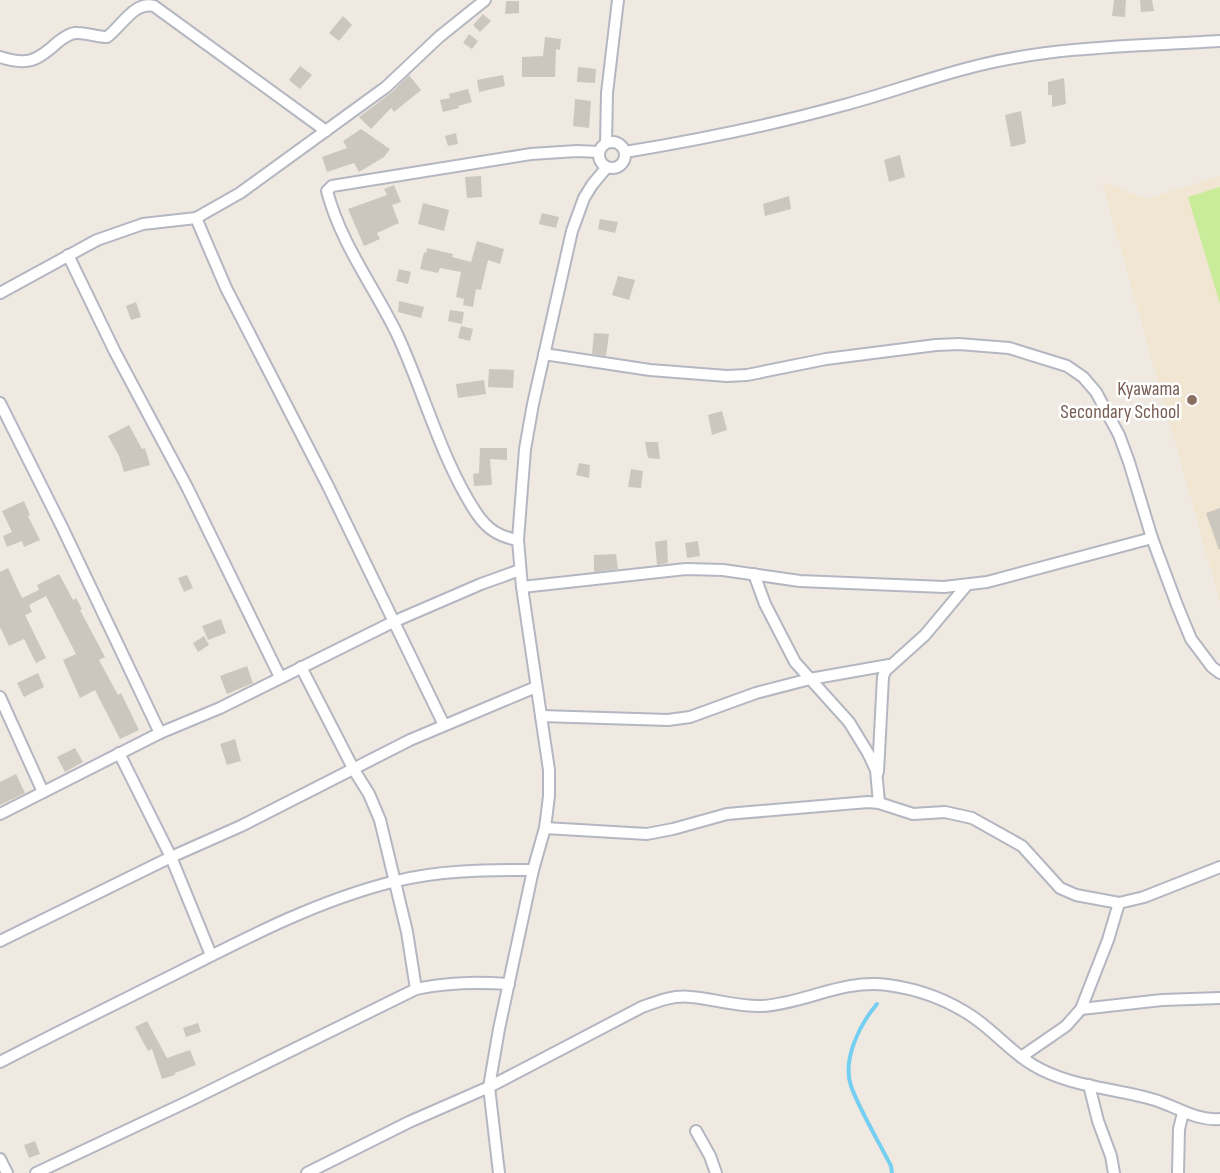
<svg xmlns="http://www.w3.org/2000/svg" width="1220" height="1173" viewBox="0 0 1220 1173" font-family="'Sofia Sans Condensed',sans-serif">
<style>
.education{fill:#f0e6d1}
.pitch{fill:#c9ec9a}
.lines{fill:none;stroke-linecap:round;stroke-linejoin:round}
.stream{stroke:#75cff0;stroke-width:4}
.building{fill:#cbc7bf}
.minor-casing{stroke:#b4b7c1;stroke-width:14}
.minor{stroke:#fff;stroke-width:10}
.education-dot{fill:#8d6e63;stroke:#fff;stroke-width:2}
.labels{text-anchor:middle;stroke-width:5;stroke-linejoin:round;paint-order:stroke}
.education-label{font-size:20px;fill:#785e54;stroke:#fff;text-anchor:end}
</style>
<rect width="100%" height="100%" fill="#efe9e1"/>
<path class="education" d="M1220 176V602L1102 182 1146 199Z"/>
<path class="pitch" d="M1220 187V304L1188 197Z"/>
<g class="lines">
<path class="stream" d="M877 1004C860 1024 842 1059 851 1086 860 1111 879 1142 891 1166L892 1173"/>
</g>
<g class="building">
<path d="M1114 0H1126L1125 17 1112 16Z"/>
<path d="M1140 0H1152L1154 11 1141 12Z"/>
<path d="M506 1H519V13L505 14Z"/>
<path d="M483 14 491 21 480 32 473 25Z"/>
<path d="M343 16 352 25 339 41 329 33Z"/>
<path d="M469 34 478 41 472 49 463 43Z"/>
<path d="M545 37 561 39 560 50 556 49 555 77H522V57L543 56Z"/>
<path d="M300 66 312 75 300 89 289 80Z"/>
<path d="M578 67 596 69 595 83 577 82Z"/>
<path d="M409 75 421 90 394 112 391 108 371 129 359 117 391 93Z"/>
<path d="M503 75 505 86 479 92 477 80Z"/>
<path d="M1064 78 1066 104 1052 107V95H1048V82Z"/>
<path d="M468 89 472 102 458 106 459 108 443 112 440 100 450 98 449 94Z"/>
<path d="M575 99 591 101 589 128 573 126Z"/>
<path d="M1021 111 1026 143 1011 147 1005 115Z"/>
<path d="M361 129 390 149 384 157 359 172 354 163 327 172 322 157 347 148 343 141Z"/>
<path d="M456 133 458 144 448 146 445 136Z"/>
<path d="M900 155 905 177 889 182 884 160Z"/>
<path d="M481 176 482 197 467 198 465 177Z"/>
<path d="M394 185 401 202 392 205 399 223 377 233 380 239 364 246 348 209 387 195 384 189Z"/>
<path d="M789 196 791 209 765 216 763 204Z"/>
<path d="M423 203 449 210 444 231 418 224Z"/>
<path d="M542 213 559 217 556 228 539 224Z"/>
<path d="M600 219 618 222 615 233 598 229Z"/>
<path d="M477 241 504 249 500 264 488 260 481 290 476 289 473 307 463 305 464 299 456 297 461 272 440 268 438 273 420 269 424 252 426 253 427 248 453 254 452 257 471 262Z"/>
<path d="M399 269 411 272 408 284 396 281Z"/>
<path d="M618 276 635 280 629 300 612 295Z"/>
<path d="M399 301 424 307 421 318 398 312Z"/>
<path d="M136 302 141 317 131 320 126 306Z"/>
<path d="M450 310 464 312 462 324 448 321Z"/>
<path d="M461 326 473 329 470 341 458 338Z"/>
<path d="M594 333 609 334 606 356 592 354Z"/>
<path d="M489 369 514 370 513 388 488 387Z"/>
<path d="M484 380 486 394 458 398 456 384Z"/>
<path d="M722 411 727 430 712 435 708 415Z"/>
<path d="M129 425 142 449 145 448 150 465 124 472 119 456 108 436Z"/>
<path d="M645 442H658L660 459 648 458Z"/>
<path d="M480 448H507V460L490 459 492 485 474 486 473 474 479 473Z"/>
<path d="M579 463 590 465 589 478 576 475Z"/>
<path d="M631 469 643 471 641 488 628 487Z"/>
<path d="M24 501 30 515 28 516 40 540 24 547 22 541 7 547 3 536 12 532 2 511Z"/>
<path d="M1220 508V549L1219 550 1206 513Z"/>
<path d="M667 540 668 563 657 565 655 542Z"/>
<path d="M698 541 700 556 687 558 685 543Z"/>
<path d="M616 554 618 569 594 572V555Z"/>
<path d="M8 568 22 598 39 590 37 585 59 574 73 600 76 598 82 609 80 610 105 657 99 660 118 695 121 693 139 730 120 739 95 690 80 698 63 660 76 654 46 596 29 605 32 612 25 615 46 658 36 663 24 639 9 646 0 627V572Z"/>
<path d="M187 575 193 588 184 592 178 578Z"/>
<path d="M221 619 226 633 208 640 202 626Z"/>
<path d="M204 636 209 645 198 652 193 643Z"/>
<path d="M247 666 253 683 227 694 220 676Z"/>
<path d="M38 673 44 687 24 697 17 683Z"/>
<path d="M235 739 241 761 227 765 220 744Z"/>
<path d="M75 748 83 762 65 772 57 757Z"/>
<path d="M16 774 25 793 0 805V782Z"/>
<path d="M147 1021 167 1058 190 1050 196 1065 175 1073V1075L162 1079 152 1049 148 1051 135 1027Z"/>
<path d="M198 1023 201 1032 186 1037 183 1028Z"/>
<path d="M35 1141 40 1154 29 1158 24 1145Z"/>
</g>
<g class="lines">
<g class="minor-casing">
<g id="minor">
<path d="M0 57C28 66 37 61 58 42 63 38 68 34 75 33 85 32 96 37 107 37 121 27 134 1 154 6L326 131"/>
<circle cx="612" cy="155" r="13"/>
<path d="M606 143 607 93 618 0"/>
<path d="M625 152C698 140 772 125 844 105 889 93 934 76 980 65 1058 46 1140 46 1220 41"/>
<path d="M196 218 226 288 328 486 444 725"/>
<path d="M68 255 115 352 187 487 280 677"/>
<path d="M0 293 97 240 143 224 196 218 240 193 386 87 439 37 485 0"/>
<path d="M544 354 650 370 727 376 747 375 826 359 936 345 959 344 1009 348 1067 366 1083 377 1096 392 1119 435 1129 462 1152 538 1177 605 1191 639 1212 667 1220 673"/>
<path d="M0 403 62 527 160 733"/>
<path d="M518 540C500 537 488 530 477 514 442 462 424 392 397 334 373 285 341 244 327 191L332 186 531 154 577 151 599 152"/>
<path d="M754 574 765 604 795 662 849 722 868 753 876 770 879 803"/>
<path d="M522 587 686 569 723 570 800 581 944 587 987 582 1152 538"/>
<path d="M301 667 354 770 369 794 380 820 407 932 416 989"/>
<path d="M0 697 43 792"/>
<path d="M541 716 668 720 690 717 756 693 810 679 889 665"/>
<path d="M119 753 171 857 211 955"/>
<path d="M878 772 883 677 885 671 925 635 966 586"/>
<path d="M0 814 160 733 220 708 393 622 481 584 520 570"/>
<path d="M545 828 647 834 673 829 727 814 868 802 879 803 913 814 945 812 972 818 1022 846 1060 888 1076 895 1119 903 1144 897 1220 867"/>
<path d="M0 941 171 857 241 826 410 740 536 687"/>
<path d="M1081 1009 1162 1000 1220 998"/>
<path d="M1021 1057 1066 1026 1081 1009 1108 940 1119 903"/>
<path d="M0 1062C60 1031 119 1002 179 972 248 937 317 901 392 882 438 870 486 870 533 870"/>
<path d="M1089 1085 1098 1121 1111 1156 1114 1173"/>
<path d="M696 1131 710 1156 716 1173"/>
<path d="M0 1159 7 1173"/>
<path d="M36 1173 189 1101 416 989C448 982 477 982 509 984"/>
<path d="M307 1173 409 1122 489 1087 642 1007C658 1001 673 995 691 997 715 999 738 1007 763 1006 806 1003 842 979 888 985 917 989 948 1000 973 1017 994 1031 1011 1052 1033 1065 1069 1087 1115 1088 1155 1100 1177 1107 1196 1121 1220 1119"/>
<path d="M499 1173 489 1087 499 1029 533 870 545 828 549 796V770L522 587 518 540 525 449 533 404 572 231 584 198 592 185 607 167"/>
<path d="M1178 1173 1179 1129 1183 1113"/>
</g>
</g>
<use href="#minor" class="minor"/>
</g>
<circle class="education-dot" cx="1192" cy="400" r="6"/>
<g class="labels">
<g class="education-label">
<text x="1180" y="395">Kyawama<tspan x="1180" dy="23">Secondary School</tspan></text>
</g>
</g>
</svg>
